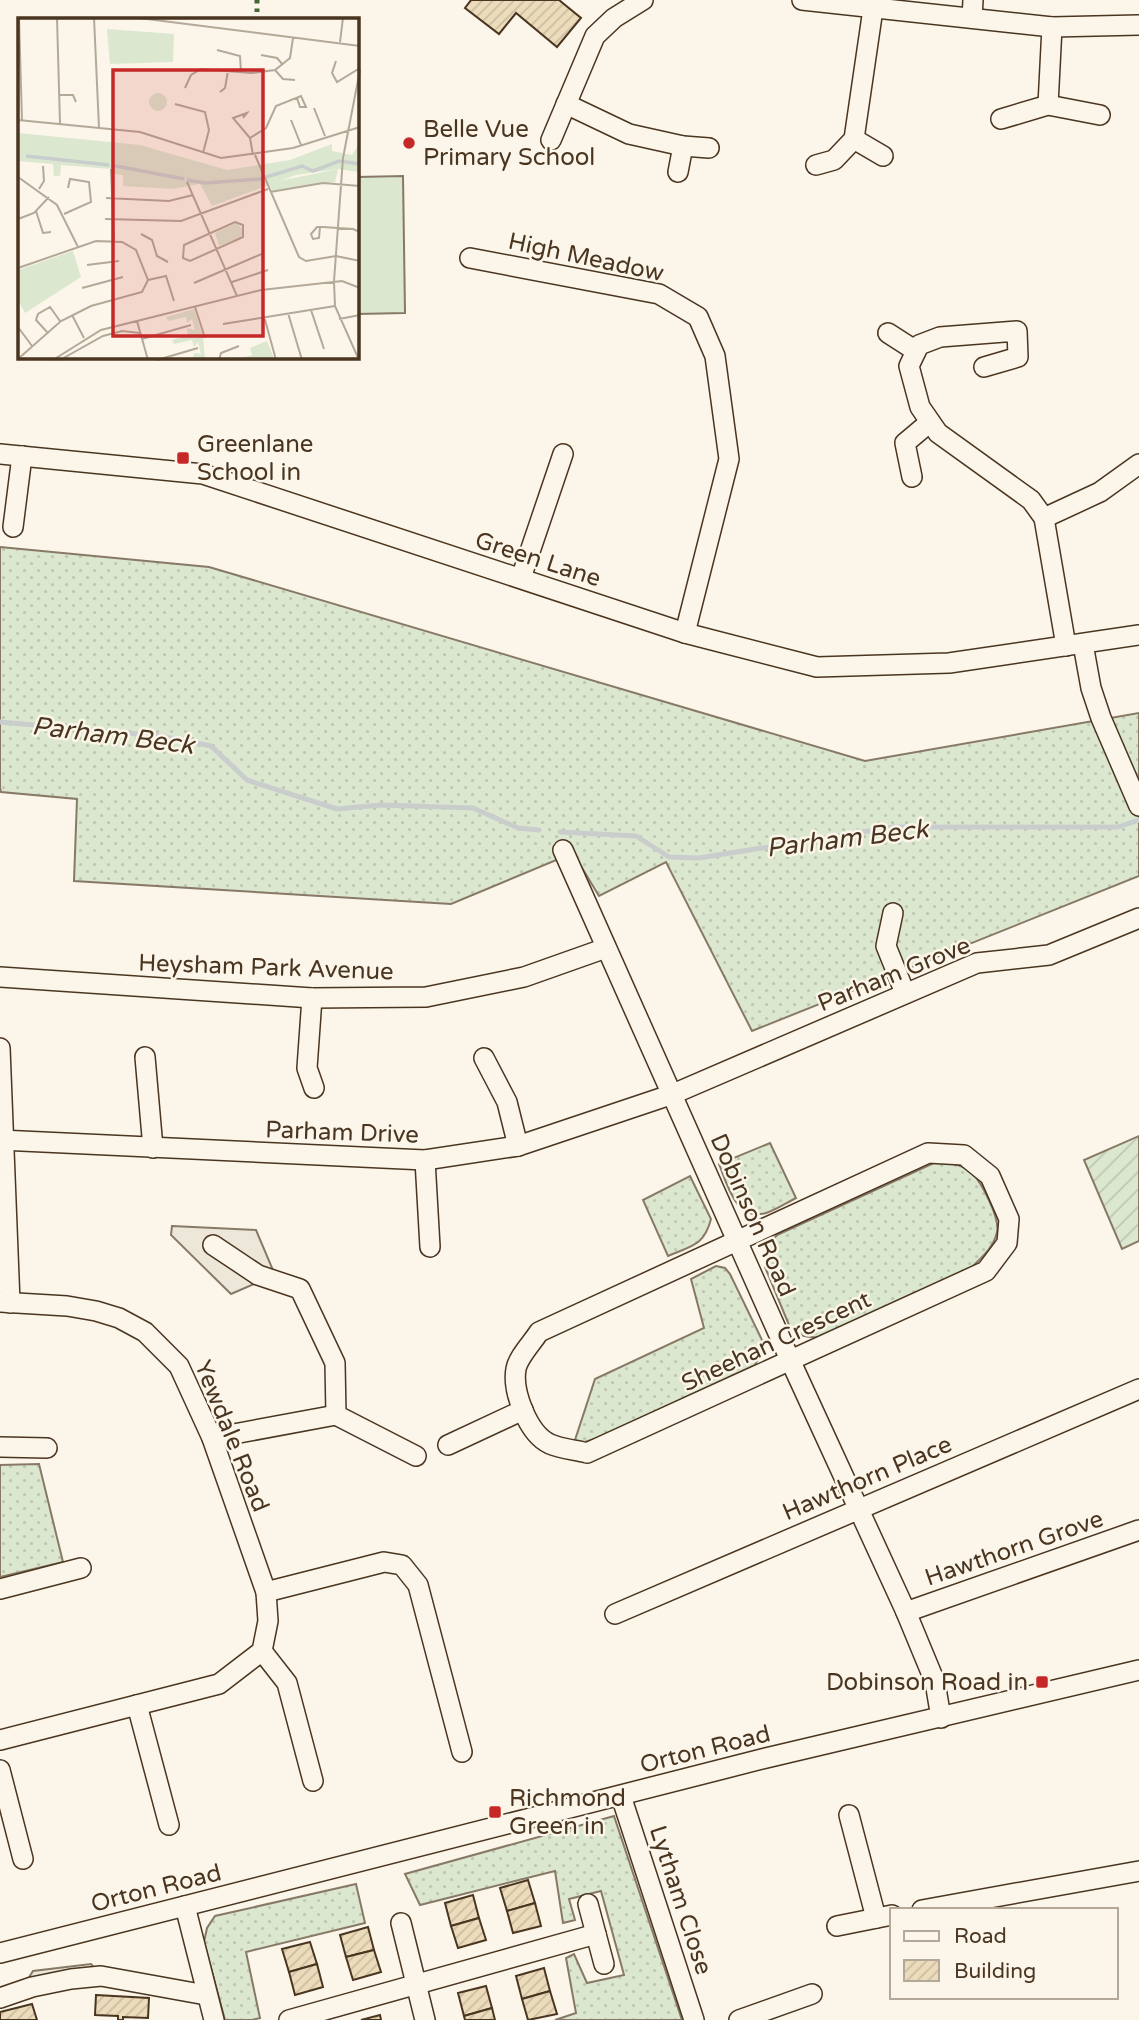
<svg xmlns="http://www.w3.org/2000/svg" width="1139" height="2020" viewBox="0 0 1139 2020" font-family="'Varela Round',sans-serif">
<style>
.grass{fill:url(#grass-dots);stroke:#887966;stroke-width:2}
.garden{fill:url(#garden-furrows);stroke:#887966;stroke-width:2}
.pitch{fill:#dce7d0;stroke:#887966;stroke-width:2}
.parking{fill:#ede7d9;stroke:#887966;stroke-width:2}
.lines{fill:none;stroke-linecap:round;stroke-linejoin:round}
.stream{stroke:#c9cecd;stroke-width:5}
.building{fill:url(#building-hatch);stroke:#4a3520;stroke-width:2}
.minor-casing{stroke:#4a3520;stroke-width:22}
.minor{stroke:#fbf6e9;stroke-width:19}
.hedge{stroke:#436837;stroke-width:5;stroke-dasharray:3.5 5;stroke-linecap:butt}
.poi-dot{fill:#c62828;stroke:#fbf6e9;stroke-width:2.5}
.labels{text-anchor:middle;stroke-width:5;stroke-linejoin:round;paint-order:stroke}
.poi-label{font-size:24px;fill:#4a3520;stroke:#fbf6e9;text-anchor:start}
.street-label{font-size:24px;fill:#4a3520;stroke:#fbf6e9}
.water-label{font-size:26px;font-style:italic;fill:#4a3520;stroke:#fbf6e9}
.inset-river{fill:none;stroke:#c9cecd;stroke-width:3.5}
.inset-road{fill:none;stroke:#b4a999;stroke-width:2}
.view{fill:#c62828;fill-opacity:0.15;stroke:#c62828;stroke-width:3.5}
.inset-edge{fill:none;stroke:#4a3520;stroke-width:3.5}
</style>
<defs>
<pattern id="grass-dots" width="8" height="8" patternUnits="userSpaceOnUse" patternTransform="scale(1.75)"><rect width="8" height="8" fill="#dce7d0"/><path d="M2 2h.1M6 6h.1" fill="none" stroke="#bec7b2" stroke-width="1.8" stroke-linecap="round"/></pattern>
<pattern id="garden-furrows" width="10" height="10" patternUnits="userSpaceOnUse" patternTransform="scale(1.75)"><rect width="10" height="10" fill="#dce7d0"/><path d="M-1 1l2-2M0 10L10 0M9 11l2-2" fill="none" stroke="#bec7b2"/></pattern>
<pattern id="building-hatch" width="6" height="6" patternUnits="userSpaceOnUse" patternTransform="scale(1.75)"><rect width="6" height="6" fill="#ecdcbc"/><path d="M-1 1l2-2M0 6l6-6M5 7l2-2" fill="none" stroke="#ccbda1"/></pattern>
</defs>
<rect width="100%" height="100%" fill="#fbf6e9"/>
<g class="grass">
<path d="M0 547 209 567 865 761 1139 713V876L752 1031 666 862 599 896 573 853 451 904 74 881 77 799 1 792 0 788Z"/>
<path d="M770 1143 796 1198C786 1203 776 1210 766 1213 736 1222 727 1184 719 1164Z"/>
<path d="M936 1162C948 1162 962 1164 972 1173 982 1183 1000 1218 997 1232 994 1247 982 1257 972 1267L821 1337C807 1338 798 1337 789 1325L765 1267 767 1247 777 1235Z"/>
<path d="M690 1176 711 1219C704 1246 691 1246 668 1256L643 1200Z"/>
<path d="M716 1266 725 1268 730 1274 762 1340 763 1349 755 1365 597 1438 585 1442 575 1440 595 1379 704 1328 691 1279Z"/>
<path d="M39 1464 63 1562 0 1577V1465Z"/>
<path d="M614 1816 682 2020H555L576 2013 566 1958 574 1954 587 1983 624 1975 601 1891 569 1899 575 1920 563 1923 555 1871 420 1905 405 1874Z"/>
<path d="M356 1884 365 1923 246 1952 260 2018 252 2020H225L204 1942 207 1928 215 1916Z"/>
</g>
<path class="garden" d="M1139 1136V1241L1122 1249 1084 1160Z"/>
<path class="pitch" d="M403 176 405 313 357 314V177Z"/>
<g class="parking">
<path d="M172 1226 256 1230 275 1275 231 1294 171 1235Z"/>
<path d="M91 1964 96 1970 28 1979 33 1971Z"/>
</g>
<g class="lines">
<g class="stream">
<path d="M0 722 160 736 211 746 247 780 337 809 381 805 473 808 518 828 539 830"/>
<path d="M560 832 636 836 669 857 699 858 893 827H1118L1139 820"/>
</g>
</g>
<g class="building">
<path d="M471 0H559L581 18 557 47 516 13 499 34 465 8Z"/>
<path d="M528 1880 535 1903 507 1911 500 1888Z"/>
<path d="M473 1895 479 1918 451 1926 445 1903Z"/>
<path d="M535 1903 541 1926 513 1933 507 1911Z"/>
<path d="M479 1918 486 1940 458 1948 451 1926Z"/>
<path d="M368 1927 374 1950 346 1957 340 1935Z"/>
<path d="M310 1942 317 1964 289 1972 282 1949Z"/>
<path d="M374 1950 381 1972 353 1980 346 1957Z"/>
<path d="M317 1964 323 1987 295 1995 289 1972Z"/>
<path d="M544 1968 550 1991 522 1999 516 1976Z"/>
<path d="M486 1986 492 2008 464 2016 458 1993Z"/>
<path d="M550 1991 557 2014 528 2020 522 1999Z"/>
<path d="M96 1995 149 1998 148 2018 123 2017V2020H118V2016L95 2015Z"/>
<path d="M32 2004 37 2020H0V2012Z"/>
<path d="M492 2008 495 2020H465L464 2016Z"/>
<path d="M380 2015 381 2020H361Z"/>
</g>
<g class="lines">
<g class="minor-casing">
<g id="minor">
<path d="M802 0 1052 27 1139 25"/>
<path d="M972 18 973 0"/>
<path d="M566 104 629 134 683 146 709 148"/>
<path d="M1048 105 1052 27"/>
<path d="M1001 119 1048 105 1100 115"/>
<path d="M854 139 883 156"/>
<path d="M551 140 595 36 614 18 643 0"/>
<path d="M816 165 834 160 854 139 873 9"/>
<path d="M678 172 683 146"/>
<path d="M470 258 659 294 698 317 715 356 729 459 685 633"/>
<path d="M888 333 916 351"/>
<path d="M984 367 1018 357 1017 331 940 337 919 345 909 366 920 407 938 433 1031 500 1044 518 1066 646"/>
<path d="M0 454 203 474 685 633 817 667 949 663 1139 635"/>
<path d="M912 477 905 443 930 422"/>
<path d="M1044 518 1100 492 1139 464"/>
<path d="M13 527 22 456"/>
<path d="M521 578 563 454"/>
<path d="M1083 644 1091 688 1101 718 1139 806"/>
<path d="M563 850 791 1362 906 1612 935 1682 941 1718"/>
<path d="M893 913 886 946 905 993"/>
<path d="M0 977 312 998 426 997 524 977 606 948"/>
<path d="M312 998 307 1068 314 1088"/>
<path d="M0 1048 10 1303"/>
<path d="M145 1057 153 1148"/>
<path d="M484 1058 507 1102 518 1146"/>
<path d="M0 1140 425 1160 518 1146 673 1094 977 963 1049 955 1139 918"/>
<path d="M928 1153 964 1155 990 1176 1009 1219 1007 1243 986 1271 587 1453C576 1450 561 1449 550 1444 528 1434 512 1391 516 1369 518 1357 532 1343 539 1332Z"/>
<path d="M425 1160 430 1247"/>
<path d="M213 1245 258 1275 300 1289 335 1363 336 1415 416 1456"/>
<path d="M0 1302 67 1306 96 1311 119 1318 145 1332 179 1366 212 1438 266 1592 268 1621 262 1651 219 1684 0 1740"/>
<path d="M212 1438 336 1415"/>
<path d="M448 1445 523 1410"/>
<path d="M0 1447 47 1448"/>
<path d="M0 1589 81 1568"/>
<path d="M266 1592 384 1562 402 1565 418 1585 462 1752"/>
<path d="M906 1612 1139 1530"/>
<path d="M615 1614 1139 1389"/>
<path d="M262 1651 287 1683 313 1781"/>
<path d="M137 1705 169 1825"/>
<path d="M0 1770 23 1859"/>
<path d="M621 1796 694 2020"/>
<path d="M849 1815 876 1918"/>
<path d="M588 1904 604 1964"/>
<path d="M185 1906 214 2020"/>
<path d="M922 1910 1139 1871"/>
<path d="M401 1923 425 2020"/>
<path d="M837 1926 892 1915"/>
<path d="M0 1953 766 1758 1139 1670"/>
<path d="M0 1998 32 1987 71 1979 101 1976 206 1995"/>
<path d="M289 2020 596 1934"/>
<path d="M739 2020 812 1994"/>
</g>
</g>
<use href="#minor" class="minor"/>
<path class="hedge" d="M257 0V19"/>
</g>
<g class="poi-dot">
<circle cx="409" cy="143" r="7"/>
<rect x="176" y="451" width="14" height="14" rx="3.5"/>
<rect x="1035" y="1675" width="14" height="14" rx="3.5"/>
<rect x="488" y="1805" width="14" height="14" rx="3.5"/>
</g>
<g class="labels">
<g class="poi-label">
<text x="423" y="137">Belle Vue<tspan x="423" dy="28">Primary School</tspan></text>
<text x="197" y="452">Greenlane<tspan x="197" dy="28">School in</tspan></text>
<text x="1028" y="1690" text-anchor="end">Dobinson Road in</text>
<text x="509" y="1806">Richmond<tspan x="509" dy="28">Green in</tspan></text>
</g>
<g class="street-label">
<text transform="translate(586 257) rotate(12)" y="8">High Meadow</text>
<text transform="translate(538 559) rotate(18)" y="8">Green Lane</text>
<text transform="translate(266 967) rotate(2)" y="8">Heysham Park Avenue</text>
<text transform="translate(894 974) rotate(-22)" y="8">Parham Grove</text>
<text transform="translate(342 1132) rotate(2)" y="8">Parham Drive</text>
<text transform="translate(753 1215) rotate(66)" y="8">Dobinson Road</text>
<text transform="translate(776 1341) rotate(-25)" y="8">Sheehan Crescent</text>
<text transform="translate(232 1436) rotate(68)" y="8">Yewdale Road</text>
<text transform="translate(867 1478) rotate(-23)" y="8">Hawthorn Place</text>
<text transform="translate(1014 1548) rotate(-19)" y="8">Hawthorn Grove</text>
<text transform="translate(705 1749) rotate(-14)" y="8">Orton Road</text>
<text transform="translate(156 1888) rotate(-14)" y="8">Orton Road</text>
<text transform="translate(681 1900) rotate(72)" y="8">Lytham Close</text>
</g>
<g class="water-label">
<text transform="translate(113 735) rotate(7)" y="9">Parham Beck</text>
<text transform="translate(847 838) rotate(-7)" y="9">Parham Beck</text>
</g>
</g>
<g transform="translate(18 18)">
<rect width="341" height="341" fill="#fbf6e9"/>
<path d="M89 11 156 16 155 44 92 46ZM0 115 122 127 209 152 272 142 314 126V133L334 137 341 126V154L320 151 278 157 194 188 182 166 154 171 105 168V157L95 156 93 151 43 147 42 158H36L35 146 0 143ZM218 205 226 212 223 219 201 228 197 215ZM55 233 63 259 7 295 0 282V252ZM176 291 185 319 187 341H175L176 335 183 336 180 324 176 329 174 322 156 326 154 322 170 317 169 310 177 312 174 301 169 305 168 299 150 303 148 299ZM249 323 256 341H221L234 337 232 330Z" fill="#dce7d0"/>
<path d="M320 151 317 164 254 173 251 165Z" fill="#dce7d0"/>
<path d="M108 17 109 43 93 44 92 18ZM131 84a9 9 0 1 1 18 0a9 9 0 1 1-18 0ZM3 268a10 10 0 1 1 20 0a10 10 0 1 1-20 0Z" fill="#dce7d0"/>
<path class="inset-river" d="M8 138 91 147M93 147 166 161M169 162 187 165 242 161 284 148 295 153 321 143 342 146"/>
<path class="inset-road" d="M1 0 4 103M39 0 42 106M76 0 81 110M121 0 342 28M322 24 325 0M199 32 222 38 223 54M243 37 259 40 265 47M318 43 314 55 319 64 342 50M257 52 265 61 277 62M167 70 173 57 183 51 233 55 257 52 272 40 275 20M202 74 207 70 210 53M41 77H55L58 84M157 86 187 94 191 112 185 135M296 90 307 118M225 100 229 95 215 100 232 120 235 137M0 102 122 114 203 140 275 130 342 109M273 102 283 127M232 120 248 110 258 88 283 78 288 89H282L279 80M237 137 281 239 288 243 318 238 342 243M93 151 96 224M0 159 39 187 60 229M169 164 219 278M21 171 26 163 25 148M252 174 305 165 342 168M88 180 151 183 175 177M18 193 25 215 33 214M46 196 73 184 71 164 52 161 50 170M0 201 16 195 31 179M87 201 163 203 250 171M217 204 225 207V219L172 243 165 240 166 227ZM302 209 301 220 295 221 293 216 299 209H305L335 211 342 214M123 216 134 222 139 238 150 244M69 247 101 243M0 250 78 223 104 224 118 232 130 262M130 262 148 258 156 283M214 264 250 252M176 265 246 235M64 270 105 259M177 289 187 320M293 292 306 331M270 295 284 342M54 297 66 320M246 298 258 342M321 301 342 297M119 303 130 342M205 306 317 288M0 309 14 328M29 314 18 302 20 296 32 289 42 303M124 321 173 307M0 341 43 303 73 288 124 274 130 262M35 342 83 312 243 272 324 263 342 270M42 342 85 318 104 313 122 315M139 342 180 330M201 342 203 335 221 328M341 342 317 288 316 263 325 140 342 52"/>
<path class="view" d="M95 52H245V318H95Z"/>
<rect width="341" height="341" class="inset-edge"/>
</g>
<rect x="890" y="1908" width="228" height="91" fill="#fbf6e9" stroke="#b4a999" stroke-width="2"/>
<rect x="904" y="1931" width="35" height="10" fill="#fbf6e9" stroke="#b4a999" stroke-width="2"/>
<text x="954" y="1943" font-size="21" fill="#4a3520">Road</text>
<rect x="904" y="1960" width="35" height="21" fill="url(#building-hatch)" stroke="#b4a999" stroke-width="2"/>
<text x="954" y="1978" font-size="21" fill="#4a3520">Building</text>
</svg>
